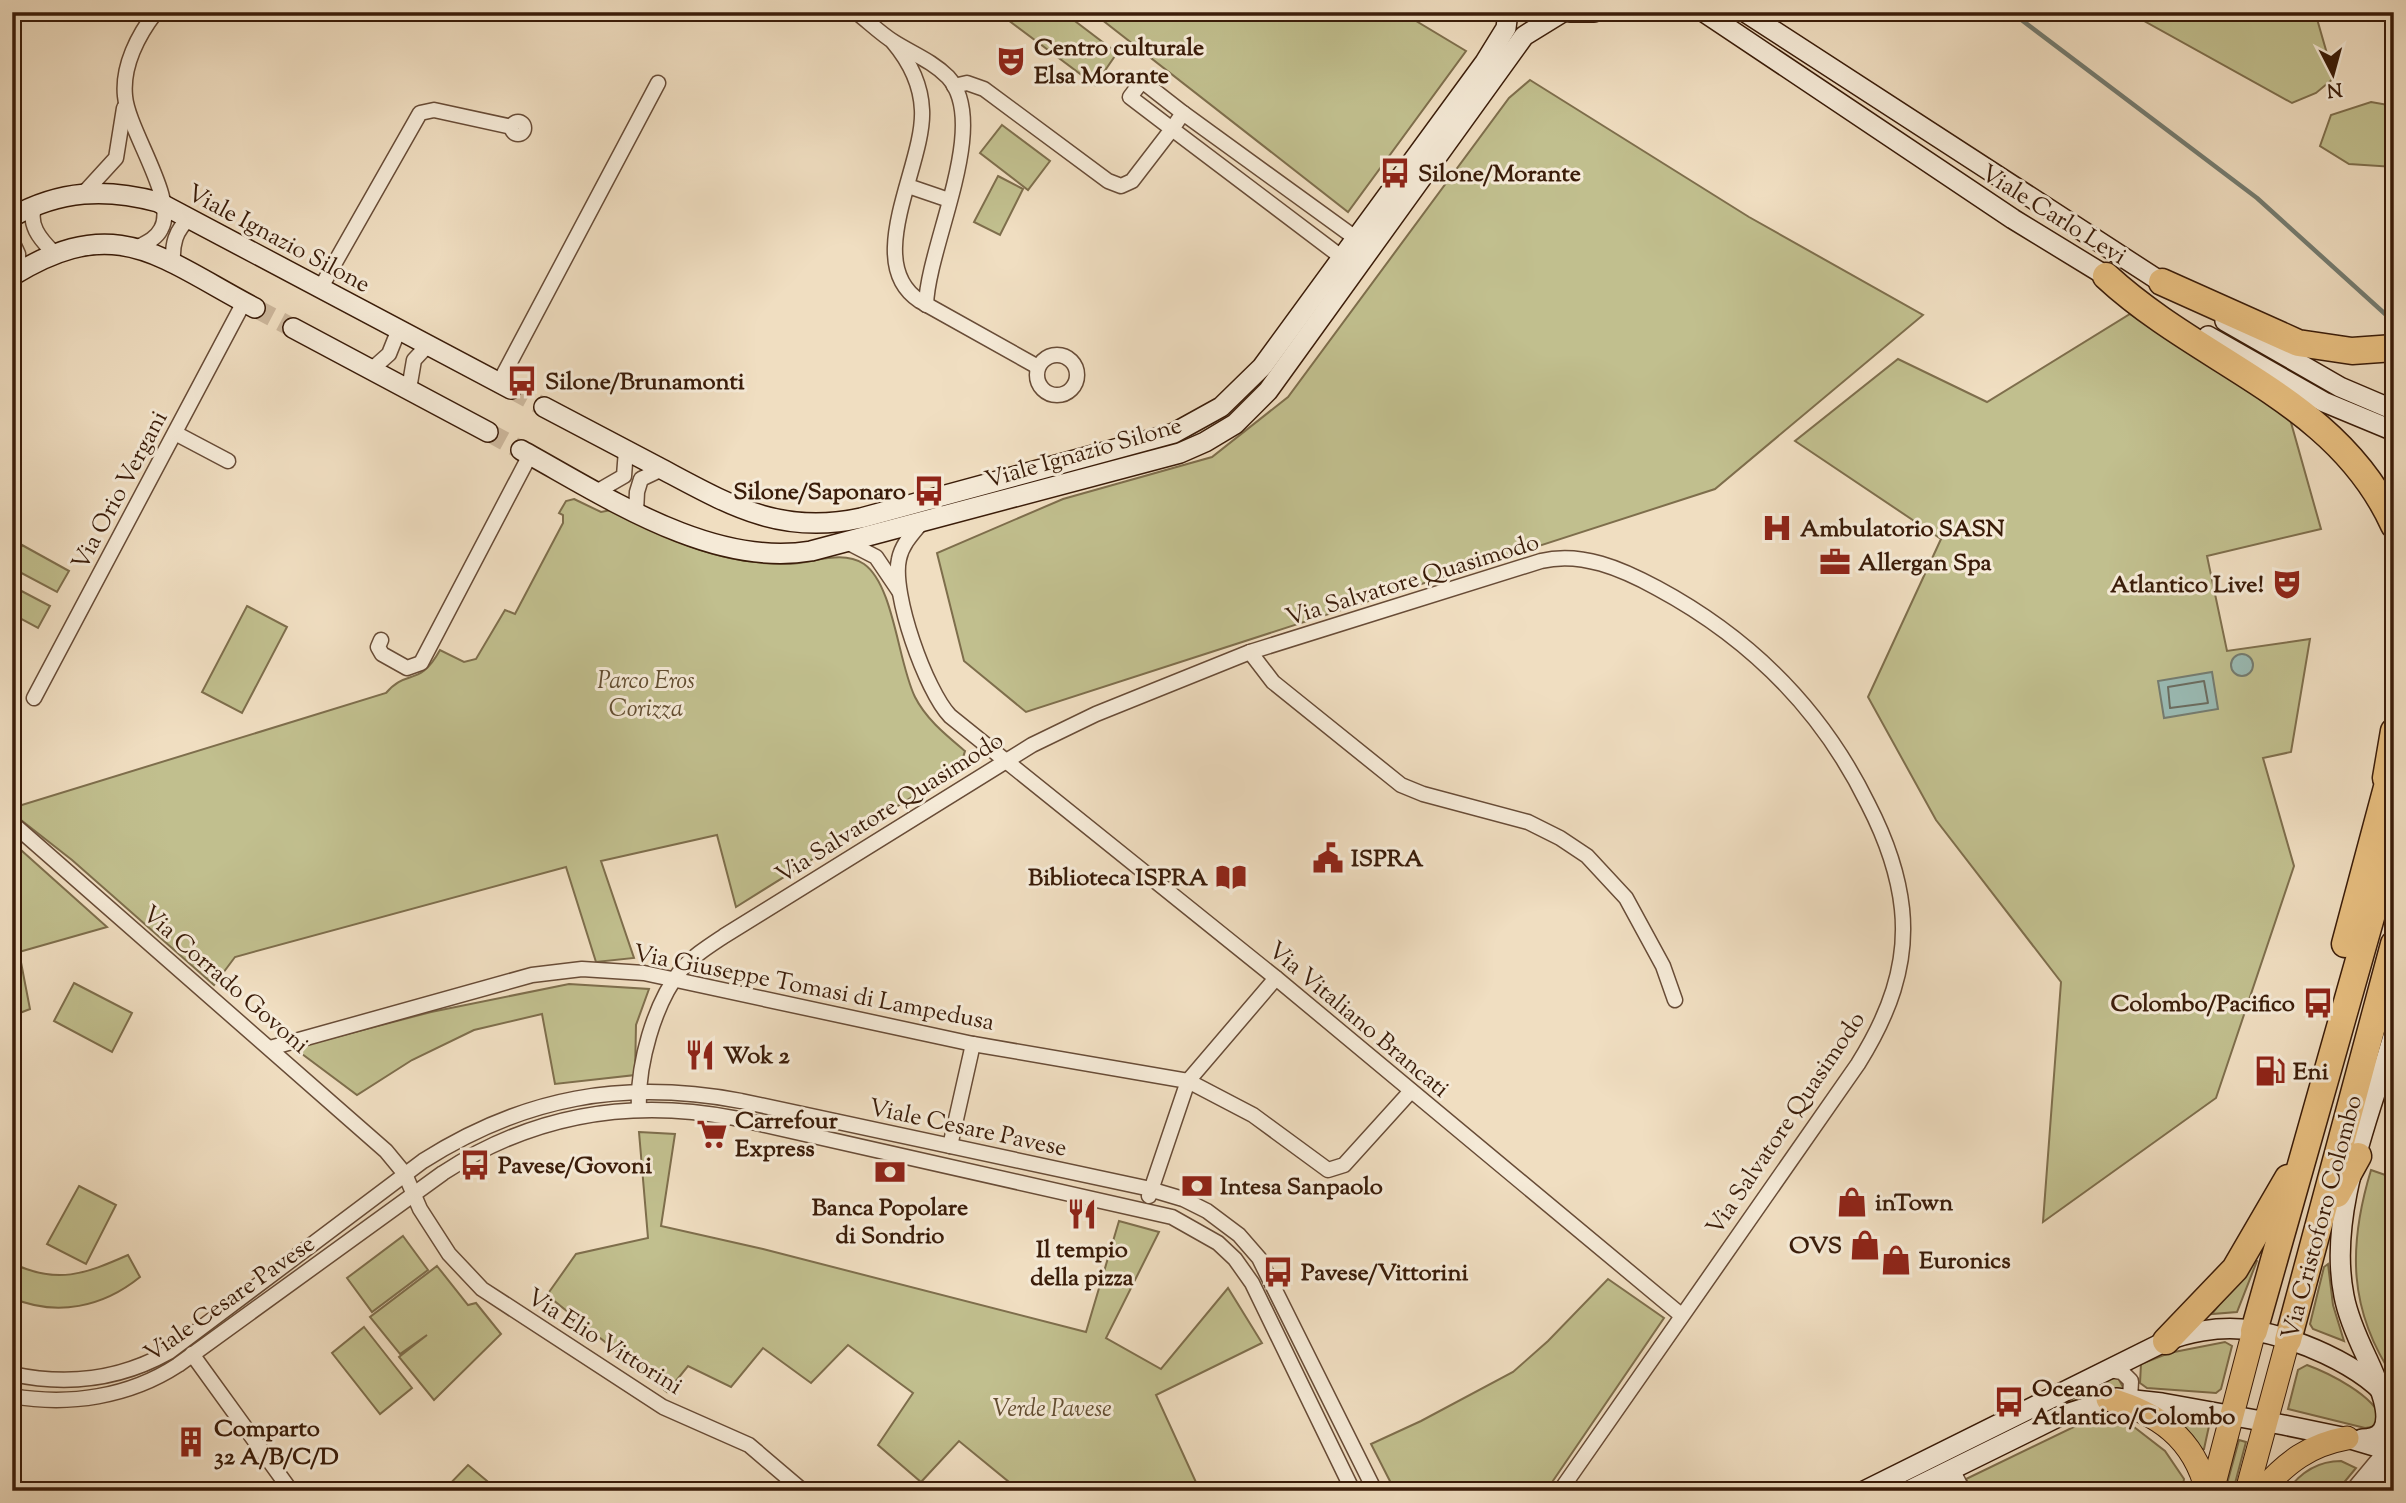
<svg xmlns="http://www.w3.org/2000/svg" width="2406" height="1503" viewBox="0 0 2406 1503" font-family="'Sorts Mill Goudy',serif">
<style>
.green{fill:#c1bf8e;stroke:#7e6e4c;stroke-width:2}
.water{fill:#9abcb6;stroke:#747c71;stroke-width:2}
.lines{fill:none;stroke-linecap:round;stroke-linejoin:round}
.shore{stroke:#6a6c60;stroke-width:2}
.stream{stroke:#747c71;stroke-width:4.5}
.secondary-tunnel{stroke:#ccb79c;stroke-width:19;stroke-dasharray:19 10;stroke-linecap:butt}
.street-casing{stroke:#684c37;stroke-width:17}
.secondary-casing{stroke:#3a1c09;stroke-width:22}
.primary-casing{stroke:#3a1c09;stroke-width:25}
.highway-casing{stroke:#3a1c09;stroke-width:29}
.street{stroke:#f5ead7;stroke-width:14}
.secondary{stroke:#f5ead7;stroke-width:19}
.primary{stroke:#e8bf80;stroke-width:23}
.highway{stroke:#e8bf80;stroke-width:26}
.labels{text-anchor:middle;stroke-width:6;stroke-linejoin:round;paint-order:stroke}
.poi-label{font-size:24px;font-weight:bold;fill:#3a1c09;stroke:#f5ead7;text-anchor:start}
.street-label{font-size:24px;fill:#3a1c09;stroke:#f5ead7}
.park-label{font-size:24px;font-style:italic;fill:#624d31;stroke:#f5ead7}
</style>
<rect width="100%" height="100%" fill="#f0dec1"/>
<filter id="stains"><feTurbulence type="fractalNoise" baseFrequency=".00286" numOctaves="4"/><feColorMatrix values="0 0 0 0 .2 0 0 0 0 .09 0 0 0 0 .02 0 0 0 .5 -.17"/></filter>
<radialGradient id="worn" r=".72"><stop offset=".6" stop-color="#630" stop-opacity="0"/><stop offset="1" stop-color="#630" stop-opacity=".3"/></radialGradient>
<g class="green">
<path d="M1010 12H1063L1117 53 1095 85 1004 17Z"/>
<path d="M1092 12H1401L1466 51 1348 212Z"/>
<path d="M2128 12H2315L2334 78 2316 93 2292 103Z"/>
<path d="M1530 80 1749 217 1923 315 1715 489 1026 712 964 661 937 553 1063 499 1212 457 1288 397 1509 98Z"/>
<path d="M2371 102 2394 106V167L2349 164 2320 146 2331 115Z"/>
<path d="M1002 125 1050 161 1028 190 980 153Z"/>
<path d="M998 176 1023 189 1000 235 974 222Z"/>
<path d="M2130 314 2288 412 2321 529 2207 556 2227 651 2310 639 2291 752 2263 758 2294 866 2216 1098 2043 1222 2061 982 1936 820 1868 697 1941 539 1795 441 1898 359 1987 402Z"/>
<path d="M574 499 601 512 611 510C671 540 717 564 786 564 812 564 841 549 864 564 894 585 898 663 915 697 926 719 946 735 965 751L960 767 736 907 717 835 601 861 634 958 596 962 566 867 235 957 214 985 72 860 12 813V808L386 693C407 668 419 688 440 650L464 662 476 659 505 610 515 614 563 523V515L559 513 566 501Z"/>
<path d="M22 545 69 571 57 592 12 568Z"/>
<path d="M12 586 50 606 38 628 12 614Z"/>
<path d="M247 606 287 627 242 713 202 692Z"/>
<path d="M12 842 107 927 19 952 30 1009 12 1016Z"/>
<path d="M74 983 132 1013 112 1052 54 1021Z"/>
<path d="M569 984 649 989 636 1025 635 1075 555 1084 542 1014 474 1030 412 1060 357 1095 294 1048 431 1012Z"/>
<path d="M639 1132 675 1134 661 1226 763 1249 1086 1332 1119 1221 1159 1232 1106 1338 1161 1369 1228 1288 1262 1343 1156 1395 1200 1491H1020L959 1441 921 1482 878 1445 913 1393 848 1345 811 1383 763 1348 731 1387 688 1366 667 1392 547 1295 576 1254 648 1238Z"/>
<path d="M2371 1170 2394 1178V1378C2348 1310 2348 1246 2371 1170Z"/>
<path d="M79 1186 116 1205 86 1264 47 1244Z"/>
<path d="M403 1236 428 1270 372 1312 347 1278Z"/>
<path d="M128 1255 140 1277C103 1307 57 1317 12 1298V1263C57 1285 85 1274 128 1255Z"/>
<path d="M2254 1259 2257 1261 2237 1312 2212 1314Z"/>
<path d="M2328 1264 2333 1305 2344 1341 2313 1329 2310 1324 2324 1267Z"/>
<path d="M437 1266 468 1305 476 1303 501 1334 434 1400 399 1357 427 1335 400 1354 370 1317Z"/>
<path d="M1608 1279 1664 1318 1546 1491H1395L1371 1444 1421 1421 1513 1372 1548 1341Z"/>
<path d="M364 1327 412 1388 380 1414 332 1353Z"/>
<path d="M2225 1342 2232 1346 2221 1389 2216 1393 2147 1388 2140 1383 2141 1364 2169 1353Z"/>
<path d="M2307 1365C2329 1373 2375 1396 2381 1419L2372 1427 2365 1428 2288 1409 2298 1370Z"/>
<path d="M2117 1376 2124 1389 2069 1402 2063 1401Z"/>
<path d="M2125 1420 2165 1451 2184 1479 2182 1491H1972L1966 1479 2086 1421Z"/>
<path d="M2179 1420 2209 1426 2204 1449H2202Z"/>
<path d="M2239 1440 2246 1442 2233 1491H2225Z"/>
<path d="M2341 1461 2356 1468 2337 1491H2287C2300 1473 2318 1461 2341 1461Z"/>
<path d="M468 1465 499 1491H443Z"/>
</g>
<g class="water">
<circle cx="2242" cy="665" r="11"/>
<path d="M2212 672 2218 709 2164 718 2158 681Z"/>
</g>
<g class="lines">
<path class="shore" d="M2204 681 2208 703 2170 708 2168 687Z"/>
<path class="stream" d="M2011 12 2257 198 2394 322"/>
<g class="secondary-tunnel">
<path d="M255 308 293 328"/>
<path d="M511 389 544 407"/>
<path d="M488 432 521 450"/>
</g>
<g class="street-casing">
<g id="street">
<path d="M856 12C869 22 881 34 894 42 913 54 932 61 948 77 991 124 928 244 926 305"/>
<path d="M893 42C909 61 921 85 922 110 925 165 861 263 920 301L1038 367"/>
<path d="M954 86 967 83 984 89 1108 181 1121 186 1132 181 1172 129 1130 97 1142 81 1183 113"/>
<circle cx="518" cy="128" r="6"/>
<path d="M908 186 949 200"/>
<path d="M84 193 116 158 124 108"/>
<path d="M35 205C27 224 40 239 53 252"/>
<path d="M12 241 18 254 19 272"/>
<path d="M136 248C146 243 156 239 161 229 178 200 128 131 125 96 122 66 138 35 156 12"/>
<path d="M1340 256 1172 129 1183 113 1354 237"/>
<path d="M173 264C172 245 175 230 190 218"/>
<path d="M320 289 420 113 434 110 512 127"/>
<circle cx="1057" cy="375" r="20"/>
<path d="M371 370 389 354 399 329"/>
<path d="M499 383 658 83"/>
<path d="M409 389 414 360 428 345"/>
<path d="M175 433 228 461"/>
<path d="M598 491 624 476 626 450"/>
<path d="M636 512 637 492 641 479 662 469"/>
<path d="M922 522C913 533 902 544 899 559 891 593 926 691 950 716L1276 978 1681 1315"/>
<path d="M845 541 876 557 899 591"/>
<path d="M381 640 378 647 382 654 407 668 421 663 530 455"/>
<path d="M1250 652 1273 682 1401 785 1423 794 1528 822 1560 838 1587 856 1626 898 1663 966 1675 1000"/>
<path d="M34 698 244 302"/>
<path d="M12 823 386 1151 405 1174 420 1209 449 1254 482 1289 663 1407 749 1445 803 1491"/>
<path d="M270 1048 532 975 582 969 644 973 973 1044 1188 1081 1253 1115 1328 1170 1344 1165 1411 1091"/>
<path d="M639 1109C637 1065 654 1004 681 970 693 956 709 946 724 936L1032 745 1096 714 1250 652 1541 561C1581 551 1622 569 1657 588 1750 638 1821 708 1868 804 1885 837 1898 871 1902 909 1908 966 1888 1016 1858 1064L1560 1491"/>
<path d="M950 1146 973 1044"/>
<path d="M1149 1196 1188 1081 1276 978"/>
<path d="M192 1354 291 1491"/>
<path d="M2109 1370 2122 1372 2131 1381 2130 1399"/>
<path d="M12 1374C68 1386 119 1380 169 1352L423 1161C524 1097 623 1079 741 1101L1146 1188 1183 1199 1207 1211 1239 1235 1259 1258 1375 1491"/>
<path d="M12 1396C69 1406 129 1397 178 1365L443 1173C532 1115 630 1098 734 1118L1172 1217 1218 1243 1235 1259 1252 1283 1353 1491"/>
<path d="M1952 1469 1963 1491"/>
<path d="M1941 1475 1949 1491"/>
<path d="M2352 1491 2387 1449"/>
<path d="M2368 1491 2394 1461"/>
</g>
</g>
<g class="secondary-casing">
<g id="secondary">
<path d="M1570 12H1594"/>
<path d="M1704 12 2013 219 2116 282"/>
<path d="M1745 12 2172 289"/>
<path d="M12 217C60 190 106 188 158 202L511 389"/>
<path d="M12 276C117 211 160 258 255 308"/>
<path d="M2225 321 2340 387 2394 410"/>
<path d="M293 328 488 432"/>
<path d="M2208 336 2324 402 2394 431"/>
<path d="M544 407C582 427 620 447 658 467 728 504 779 536 861 518L1174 433 1221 407 1262 367 1485 62 1506 28 1508 12"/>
<path d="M521 450C605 496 711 568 811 551L1180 453 1205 442 1235 424 1268 391 1524 36 1563 12"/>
<path d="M2362 1439C2406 1439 2378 1382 2366 1356 2357 1337 2348 1317 2344 1296 2327 1211 2371 1114 2394 1033"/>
<path d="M1864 1491 2166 1341C2188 1332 2217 1327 2241 1329 2288 1333 2368 1366 2394 1406"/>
<path d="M1908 1491 2060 1416 2116 1398 2162 1403 2284 1425 2347 1438 2394 1452"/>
</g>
</g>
<g class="primary-casing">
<g id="primary">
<path d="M2108 1399C2158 1413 2194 1438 2207 1491"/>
<path d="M2212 1491 2254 1331"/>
<path d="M2247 1491 2288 1340"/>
<path d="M2261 1491C2287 1462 2309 1445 2347 1438"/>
</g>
</g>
<g class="highway-casing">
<g id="highway">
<path d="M2106 276C2202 365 2337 399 2394 525"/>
<path d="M2162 282 2298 343 2352 351 2394 348"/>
<path d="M2386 778 2394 731"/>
<path d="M2345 944 2394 761"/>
<path d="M2337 1194 2358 1156"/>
<path d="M2254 1331 2394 836"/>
<path d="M2288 1340 2394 944"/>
<path d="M2166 1341 2235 1269 2288 1178"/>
</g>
</g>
<use href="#street" class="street"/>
<use href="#secondary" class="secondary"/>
<use href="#primary" class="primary"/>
<use href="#highway" class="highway"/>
</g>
<defs>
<g id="theatre-bare" transform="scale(2.415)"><path d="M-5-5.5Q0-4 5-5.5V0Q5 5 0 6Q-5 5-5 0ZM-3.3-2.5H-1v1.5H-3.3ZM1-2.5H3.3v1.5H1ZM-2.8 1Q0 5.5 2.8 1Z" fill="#8f2418" stroke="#f5ead7" stroke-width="2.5" paint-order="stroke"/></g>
<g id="bus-bare" transform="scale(2.415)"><path d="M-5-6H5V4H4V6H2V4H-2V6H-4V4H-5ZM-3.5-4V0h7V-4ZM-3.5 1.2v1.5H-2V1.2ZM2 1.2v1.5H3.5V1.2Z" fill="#8f2418" stroke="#f5ead7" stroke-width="2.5" paint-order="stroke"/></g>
<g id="hospital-bare" transform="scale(2.415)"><path d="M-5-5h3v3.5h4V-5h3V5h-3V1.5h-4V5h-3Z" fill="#8f2418" stroke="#f5ead7" stroke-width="2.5" paint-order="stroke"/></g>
<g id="office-bare" transform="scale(2.415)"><path d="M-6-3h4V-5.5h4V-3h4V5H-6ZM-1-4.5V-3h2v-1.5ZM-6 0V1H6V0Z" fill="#8f2418" stroke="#f5ead7" stroke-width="2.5" paint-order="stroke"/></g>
<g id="civic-bare" transform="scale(2.415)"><path d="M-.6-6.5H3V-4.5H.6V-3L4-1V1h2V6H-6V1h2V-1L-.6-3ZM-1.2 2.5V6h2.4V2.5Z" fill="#8f2418" stroke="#f5ead7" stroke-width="2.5" paint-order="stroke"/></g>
<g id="library-bare" transform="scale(2.415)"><path d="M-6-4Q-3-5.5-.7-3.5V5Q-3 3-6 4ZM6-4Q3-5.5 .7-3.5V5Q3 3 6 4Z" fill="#8f2418" stroke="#f5ead7" stroke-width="2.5" paint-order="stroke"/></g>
<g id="restaurant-bare" transform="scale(2.415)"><path d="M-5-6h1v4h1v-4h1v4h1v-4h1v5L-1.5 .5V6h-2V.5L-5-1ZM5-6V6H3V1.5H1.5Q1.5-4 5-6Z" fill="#8f2418" stroke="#f5ead7" stroke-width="2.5" paint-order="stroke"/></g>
<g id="fuel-bare" transform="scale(2.415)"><path d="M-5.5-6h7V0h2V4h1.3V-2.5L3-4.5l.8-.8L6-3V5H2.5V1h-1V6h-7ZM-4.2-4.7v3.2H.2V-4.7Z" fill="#8f2418" stroke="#f5ead7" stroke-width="2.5" paint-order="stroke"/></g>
<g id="supermarket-bare" transform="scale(2.415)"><path d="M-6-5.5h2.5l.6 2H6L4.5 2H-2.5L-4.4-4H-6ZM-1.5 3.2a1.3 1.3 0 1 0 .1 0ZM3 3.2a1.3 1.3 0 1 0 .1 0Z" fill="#8f2418" stroke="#f5ead7" stroke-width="2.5" paint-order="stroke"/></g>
<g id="bank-bare" transform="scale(2.415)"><path d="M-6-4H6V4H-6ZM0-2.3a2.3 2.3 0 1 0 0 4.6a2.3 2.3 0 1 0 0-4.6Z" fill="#8f2418" stroke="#f5ead7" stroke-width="2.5" paint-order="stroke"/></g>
<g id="shop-bare" transform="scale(2.415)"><path d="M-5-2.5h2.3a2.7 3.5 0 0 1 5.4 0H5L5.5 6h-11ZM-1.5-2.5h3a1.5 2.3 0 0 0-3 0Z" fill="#8f2418" stroke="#f5ead7" stroke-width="2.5" paint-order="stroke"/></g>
<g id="building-bare" transform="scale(2.415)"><path d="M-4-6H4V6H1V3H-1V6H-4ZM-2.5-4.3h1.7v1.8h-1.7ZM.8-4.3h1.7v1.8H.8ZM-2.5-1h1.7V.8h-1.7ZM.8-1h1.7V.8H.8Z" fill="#8f2418" stroke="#f5ead7" stroke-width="2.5" paint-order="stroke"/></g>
</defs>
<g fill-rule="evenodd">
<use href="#theatre-bare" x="1011" y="61"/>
<use href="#bus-bare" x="1395" y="173"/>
<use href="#bus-bare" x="522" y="381"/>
<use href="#bus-bare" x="929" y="491"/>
<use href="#hospital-bare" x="1777" y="528"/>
<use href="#office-bare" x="1835" y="562"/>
<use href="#theatre-bare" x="2287" y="584"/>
<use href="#civic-bare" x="1328" y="858"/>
<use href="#library-bare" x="1231" y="877"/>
<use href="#bus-bare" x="2318" y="1003"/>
<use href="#restaurant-bare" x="700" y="1055"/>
<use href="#fuel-bare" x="2270" y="1071"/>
<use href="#supermarket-bare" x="712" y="1134"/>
<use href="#bus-bare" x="475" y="1165"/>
<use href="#bank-bare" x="890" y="1172"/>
<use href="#bank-bare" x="1197" y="1186"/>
<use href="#shop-bare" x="1852" y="1202"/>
<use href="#restaurant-bare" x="1082" y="1214"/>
<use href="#shop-bare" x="1865" y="1245"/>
<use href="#shop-bare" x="1896" y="1260"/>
<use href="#bus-bare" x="1278" y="1272"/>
<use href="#bus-bare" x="2009" y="1402"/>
<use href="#building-bare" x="191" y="1442"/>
</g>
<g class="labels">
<g class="poi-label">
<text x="1034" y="55">Centro culturale<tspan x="1034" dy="28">Elsa Morante</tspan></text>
<text x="1418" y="181">Silone/Morante</text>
<text x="545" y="389">Silone/Brunamonti</text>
<text x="906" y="499" text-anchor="end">Silone/Saponaro</text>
<text x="1800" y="536">Ambulatorio SASN</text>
<text x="1858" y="570">Allergan Spa</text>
<text x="2264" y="592" text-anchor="end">Atlantico Live!</text>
<text x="1351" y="866">ISPRA</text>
<text x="1208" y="885" text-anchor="end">Biblioteca ISPRA</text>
<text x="2295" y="1011" text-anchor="end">Colombo/Pacifico</text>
<text x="723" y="1063">Wok 2</text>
<text x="2293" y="1079">Eni</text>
<text x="735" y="1128">Carrefour<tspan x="735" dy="28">Express</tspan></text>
<text x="498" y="1173">Pavese/Govoni</text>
<text x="1220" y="1194">Intesa Sanpaolo</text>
<text x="1875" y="1210">inTown</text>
<text x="890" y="1215" text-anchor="middle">Banca Popolare<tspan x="890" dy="28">di Sondrio</tspan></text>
<text x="1842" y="1253" text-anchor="end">OVS</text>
<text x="1082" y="1257" text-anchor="middle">Il tempio<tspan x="1082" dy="28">della pizza</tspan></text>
<text x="1919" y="1268">Euronics</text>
<text x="1301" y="1280">Pavese/Vittorini</text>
<text x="2032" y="1396">Oceano<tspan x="2032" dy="28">Atlantico/Colombo</tspan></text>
<text x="214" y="1436">Comparto<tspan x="214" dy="28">32 A/B/C/D</tspan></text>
</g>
<g class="street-label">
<text transform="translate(2054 214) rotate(32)" y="8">Viale Carlo Levi</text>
<text transform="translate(279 238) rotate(28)" y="8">Viale Ignazio Silone</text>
<text transform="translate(1083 452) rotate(-16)" y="8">Viale Ignazio Silone</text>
<text transform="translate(119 490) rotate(-62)" y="8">Via Orio Vergani</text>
<text transform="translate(1412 579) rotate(-17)" y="8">Via Salvatore Quasimodo</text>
<text transform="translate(889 807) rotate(-32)" y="8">Via Salvatore Quasimodo</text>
<text transform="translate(226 979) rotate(41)" y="8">Via Corrado Govoni</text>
<text transform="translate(814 987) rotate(11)" y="8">Via Giuseppe Tomasi di Lampedusa</text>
<text transform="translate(1359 1019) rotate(40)" y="8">Via Vitaliano Brancati</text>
<text transform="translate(1785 1123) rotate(-56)" y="8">Via Salvatore Quasimodo</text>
<text transform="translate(968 1127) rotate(12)" y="8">Viale Cesare Pavese</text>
<text transform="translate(2321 1217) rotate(-75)" y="8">Via Cristoforo Colombo</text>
<text transform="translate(229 1298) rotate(-35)" y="8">Viale Cesare Pavese</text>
<text transform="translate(605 1341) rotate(32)" y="8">Via Elio Vittorini</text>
</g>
<g class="park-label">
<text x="646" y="688">Parco Eros<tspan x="646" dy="28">Corizza</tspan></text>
<text x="1052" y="1416">Verde Pavese</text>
</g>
</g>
<rect width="2406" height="1503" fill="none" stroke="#f0dec1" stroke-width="42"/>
<rect x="14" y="14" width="2378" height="1475" fill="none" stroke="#3a1c09" stroke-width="3.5"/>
<rect x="21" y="21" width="2364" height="1461" fill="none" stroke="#3a1c09" stroke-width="2"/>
<g transform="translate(2333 74) rotate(174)" stroke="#f5ead7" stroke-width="5" paint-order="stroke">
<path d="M0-5L12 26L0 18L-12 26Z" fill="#3a1c09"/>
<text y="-10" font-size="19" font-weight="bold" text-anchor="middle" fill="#3a1c09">N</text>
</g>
<rect width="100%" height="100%" filter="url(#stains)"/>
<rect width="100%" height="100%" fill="url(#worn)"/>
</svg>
